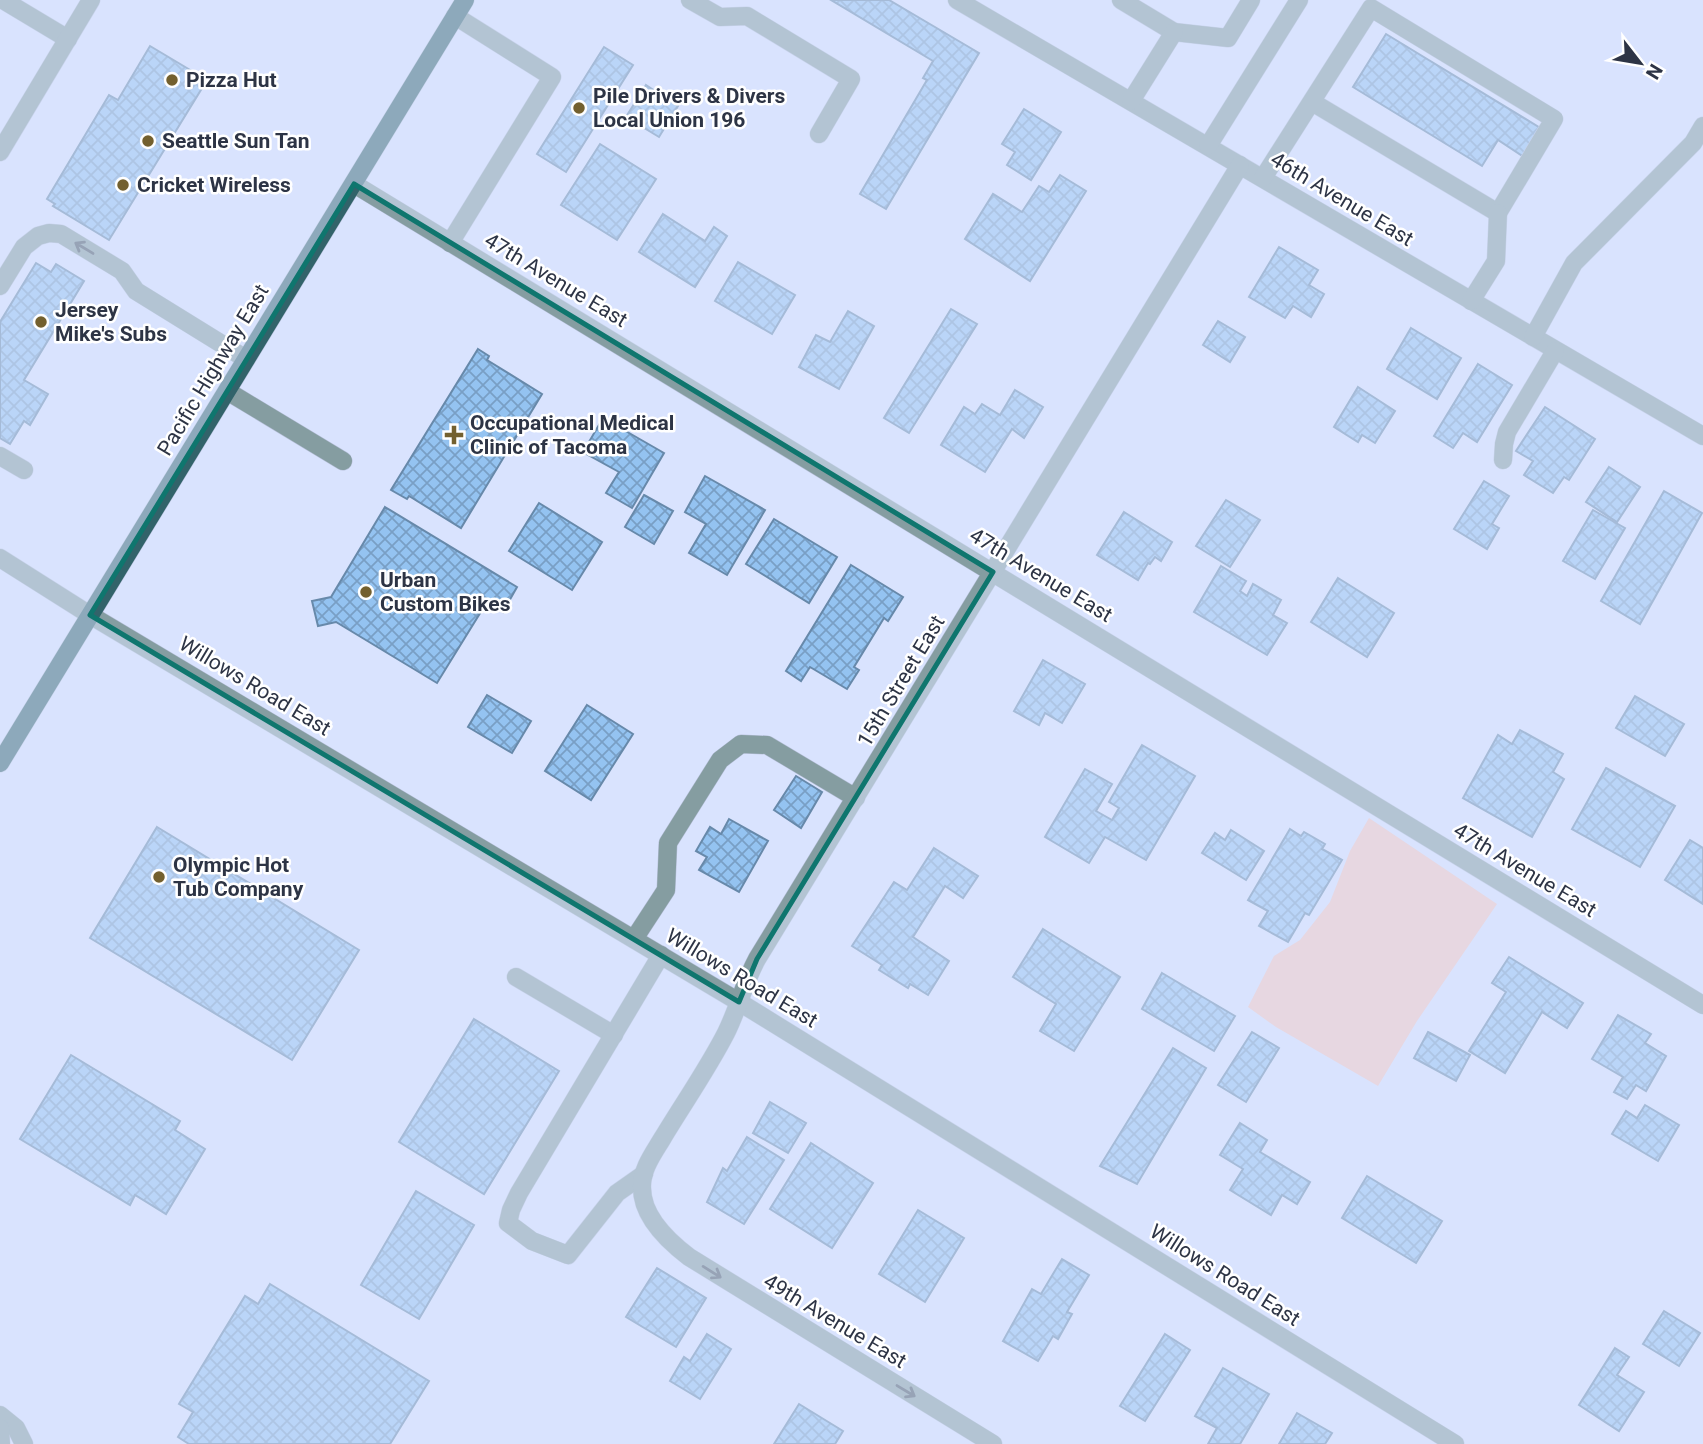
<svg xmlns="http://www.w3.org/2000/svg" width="1703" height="1444" viewBox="0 0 1703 1444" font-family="Roboto,sans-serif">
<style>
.grass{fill:#f8c7bf}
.building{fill:url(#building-cross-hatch);stroke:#6789aa;stroke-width:2}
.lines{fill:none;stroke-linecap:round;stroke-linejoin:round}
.minor-casing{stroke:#b7c0d9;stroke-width:19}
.major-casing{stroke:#b7c0d9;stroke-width:19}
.minor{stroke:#859da1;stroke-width:18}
.major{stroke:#32636a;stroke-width:18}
.oneway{stroke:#475461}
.marked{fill:none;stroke:#0f766e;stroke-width:5;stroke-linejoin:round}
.poi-dot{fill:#73602f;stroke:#fff;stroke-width:2.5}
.labels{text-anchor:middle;stroke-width:5;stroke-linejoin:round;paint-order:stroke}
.poi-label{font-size:21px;font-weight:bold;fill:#2d3445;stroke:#fff;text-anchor:start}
.street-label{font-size:21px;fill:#2d3445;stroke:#fff}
</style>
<defs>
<pattern id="building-cross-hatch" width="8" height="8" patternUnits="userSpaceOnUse" patternTransform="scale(1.75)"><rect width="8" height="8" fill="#94c3f1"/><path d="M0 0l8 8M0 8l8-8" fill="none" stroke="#799fc5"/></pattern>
</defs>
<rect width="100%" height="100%" fill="#d9e3fe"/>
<path class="grass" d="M1369 818 1497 904 1417 1021 1378 1086 1276 1027 1248 1007 1274 956 1300 940 1330 902 1350 851Z"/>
<g class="building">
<path d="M831 0H889L979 53 886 209 860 194 927 80 923 78 933 61Z"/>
<path d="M1386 34 1542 129 1524 157 1498 140 1482 166 1353 87Z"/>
<path d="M150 46 207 80 109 240 53 206 55 204 47 199 109 95 118 100Z"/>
<path d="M604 47 633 65 566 172 537 154Z"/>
<path d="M646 85 678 106 659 137 626 117Z"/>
<path d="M1024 109 1061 132 1031 180 1007 165 1015 152 1002 144Z"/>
<path d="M600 144 656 179 617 240 561 205Z"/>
<path d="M1060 175 1086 191 1030 281 965 239 993 194 1022 212 1039 186 1049 192Z"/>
<path d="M663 214 705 241 714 227 727 236 695 287 639 252Z"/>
<path d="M1279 247 1318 270 1309 285 1324 294 1311 317 1293 306 1285 318 1249 297Z"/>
<path d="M738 262 795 295 772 334 715 301Z"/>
<path d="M36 263 51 272 56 264 84 281 24 380 48 394 30 425 24 421 10 444 0 438V322Z"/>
<path d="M951 309 977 324 909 433 884 418Z"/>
<path d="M848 311 874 326 839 389 799 367 816 335 830 342Z"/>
<path d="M1218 321 1245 337 1230 362 1203 345Z"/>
<path d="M1411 328 1461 358 1437 399 1387 369Z"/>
<path d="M478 349 489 356 487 360 542 394 461 528 409 496 407 499 391 490Z"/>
<path d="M1478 364 1512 385 1477 442 1463 433 1453 448 1434 436Z"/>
<path d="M1358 387 1395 411 1375 443 1362 435 1358 442 1334 427Z"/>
<path d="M1015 390 1043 407 1024 438 1012 429 985 472 941 445 964 407 975 414 982 404 1000 415Z"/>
<path d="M1545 407 1595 439 1569 480 1564 477 1553 493 1524 475 1533 461 1516 451Z"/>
<path d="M603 418 664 453 632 508 606 493 619 472 583 452Z"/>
<path d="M1609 467 1640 487 1617 522 1586 502Z"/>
<path d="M705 476 765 510 727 575 689 553 706 524 685 512Z"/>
<path d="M1484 481 1509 496 1492 524 1499 528 1487 549 1454 529Z"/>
<path d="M1664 491 1702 513 1640 624 1601 601Z"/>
<path d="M644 495 673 511 654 544 625 527Z"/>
<path d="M1226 500 1260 520 1230 567 1196 546Z"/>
<path d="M539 503 602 542 572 590 509 551Z"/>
<path d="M385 507 517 587 503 612 487 602 437 683 336 622 318 626 312 601 331 597Z"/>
<path d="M1593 510 1625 528 1595 579 1563 561Z"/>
<path d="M1124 512 1172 542 1161 561 1155 557 1150 564 1148 563 1138 580 1097 555Z"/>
<path d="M774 519 837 557 809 603 746 564Z"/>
<path d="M851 565 903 597 888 621 884 618 854 667 859 670 847 689 810 667 801 681 786 671Z"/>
<path d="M1221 566 1246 581 1240 591 1247 596 1253 584 1281 600 1273 615 1287 623 1267 655 1194 612Z"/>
<path d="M1338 578 1394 613 1367 657 1311 622Z"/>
<path d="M1043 660 1085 684 1062 723 1045 713 1039 725 1014 711Z"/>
<path d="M487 695 531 721 512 753 468 727Z"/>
<path d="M1635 696 1684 724 1665 756 1616 728Z"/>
<path d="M587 705 633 734 591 800 545 771Z"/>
<path d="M1520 730 1563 754 1553 772 1564 779 1532 837 1463 798 1498 735 1512 744Z"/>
<path d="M1142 745 1195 776 1146 860 1105 837 1089 863 1045 837 1085 769 1112 784 1096 811 1112 820 1119 808 1109 802Z"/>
<path d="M1606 768 1675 806 1640 867 1572 829Z"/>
<path d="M796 776 822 792 801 828 774 810Z"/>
<path d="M729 819 768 841 739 892 699 870 707 857 696 851 710 827 721 834Z"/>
<path d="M157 827 359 950 292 1060 90 938Z"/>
<path d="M1290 829 1301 836 1304 832 1325 844 1322 849 1342 860 1309 915 1305 913 1288 942 1259 926 1268 911 1248 900Z"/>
<path d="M1231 830 1264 851 1246 880 1202 853 1215 833 1225 840Z"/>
<path d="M1690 840 1703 848V904L1665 880Z"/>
<path d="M934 848 978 876 963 898 945 886 913 937 949 961 928 995 910 984 908 988 879 970 882 965 852 946 894 882 907 890Z"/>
<path d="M1043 929 1120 977 1074 1051 1040 1031 1056 1004 1013 977Z"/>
<path d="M1509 957 1583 1003 1567 1028 1542 1012 1505 1073 1469 1051 1506 992 1492 983Z"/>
<path d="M1162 973 1235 1016 1214 1051 1142 1009Z"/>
<path d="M1618 1015 1651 1034 1645 1043 1666 1056 1646 1091 1636 1085 1627 1099 1614 1092 1623 1077 1592 1059Z"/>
<path d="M474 1019 559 1071 484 1194 399 1142Z"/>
<path d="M1252 1032 1279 1048 1246 1102 1218 1085Z"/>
<path d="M1428 1032 1470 1055 1456 1081 1414 1058Z"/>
<path d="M1173 1048 1206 1068 1137 1184 1100 1166Z"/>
<path d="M71 1055 180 1121 175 1130 205 1149 166 1214 135 1195 130 1205 20 1139Z"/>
<path d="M770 1102 806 1123 788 1153 753 1133Z"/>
<path d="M1645 1105 1679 1125 1658 1161 1612 1134 1626 1111 1637 1118Z"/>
<path d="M1240 1123 1267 1140 1260 1152 1310 1182 1297 1204 1282 1195 1271 1215 1230 1190 1243 1169 1220 1155Z"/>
<path d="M747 1137 784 1160 744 1224 707 1202 723 1168 727 1171Z"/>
<path d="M811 1143 873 1183 832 1248 770 1209Z"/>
<path d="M1367 1176 1442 1221 1416 1263 1342 1218Z"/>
<path d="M416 1191 474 1225 419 1319 361 1285Z"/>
<path d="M918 1210 964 1238 925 1302 879 1274Z"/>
<path d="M1062 1259 1089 1275 1067 1312 1072 1314 1058 1339 1053 1336 1038 1361 1003 1341 1032 1289 1041 1294Z"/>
<path d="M657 1268 706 1298 676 1347 626 1317Z"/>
<path d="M270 1284 429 1381 390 1444H189L178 1437 193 1412 179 1404 245 1296 258 1304Z"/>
<path d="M1664 1311 1700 1333 1679 1366 1643 1344Z"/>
<path d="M707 1334 731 1349 700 1399 670 1381 684 1357 690 1361Z"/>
<path d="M1165 1334 1190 1350 1145 1421 1120 1406Z"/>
<path d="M1615 1348 1629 1357 1617 1375 1644 1392 1619 1431 1579 1405Z"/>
<path d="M1223 1368 1269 1394 1240 1444H1208L1217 1428 1195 1416Z"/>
<path d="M799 1404 843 1431 835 1444H774Z"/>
<path d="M1297 1413 1332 1433 1325 1444H1279Z"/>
</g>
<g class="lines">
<g class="minor-casing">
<g id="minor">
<path d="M3 0 68 39"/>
<path d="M690 0 720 17 747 16 851 79 819 134"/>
<path d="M957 0 1703 436"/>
<path d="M1121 0 1174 32 1228 38 1251 0"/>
<path d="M1131 101 1174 32"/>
<path d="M1208 146 1299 0"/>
<path d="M0 152 91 0"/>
<path d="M1263 178 1371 8 1554 119 1498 213 1312 102"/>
<path d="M354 184 1703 1005"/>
<path d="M450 243 552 77 455 16"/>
<path d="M0 286 24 247 38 236 49 233 61 234 122 271 136 291 246 359"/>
<path d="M1471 301 1496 261 1498 213"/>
<path d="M1533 337 1574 263 1693 143 1703 126"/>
<path d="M227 391 343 461"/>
<path d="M0 456 24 470"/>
<path d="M1503 460 1504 444 1507 432 1555 351"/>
<path d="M0 558 90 615 739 1002 1455 1444"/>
<path d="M634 939 666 890 668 843 720 760 741 744 767 745 856 798"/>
<path d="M516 977 614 1035"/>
<path d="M644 1174 617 1193 568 1255 532 1241 508 1223 511 1210 519 1193 661 955"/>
<path d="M0 1415 16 1428 24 1444"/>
<path d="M0 1428 1 1444"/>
<path d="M993 1444 689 1257C668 1241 642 1216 642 1188 641 1170 653 1154 662 1139 683 1104 707 1070 726 1033 738 1009 744 983 757 959L1240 165"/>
</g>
</g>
<g class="major-casing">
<path id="major" d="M0 763 465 0"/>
</g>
<use href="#minor" class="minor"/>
<use href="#major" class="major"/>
</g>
<defs><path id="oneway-shaft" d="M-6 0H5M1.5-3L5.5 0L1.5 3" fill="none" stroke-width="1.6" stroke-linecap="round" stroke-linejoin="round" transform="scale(1.75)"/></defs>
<g class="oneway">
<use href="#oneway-shaft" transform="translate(84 248) rotate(-149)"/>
<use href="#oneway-shaft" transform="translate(712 1272) rotate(32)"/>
<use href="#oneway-shaft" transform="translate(906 1391) rotate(31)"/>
</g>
<path d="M0 0H1703V1444H0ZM354 184 993 572 757 959 739 1002 90 615Z" fill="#d9e3fe" fill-opacity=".55" fill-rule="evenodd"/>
<path class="marked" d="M354 184 993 572 757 959 739 1002 90 615Z"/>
<g class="poi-dot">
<circle cx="172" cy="80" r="7"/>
<circle cx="579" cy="108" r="7"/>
<circle cx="148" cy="141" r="7"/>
<circle cx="123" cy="185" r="7"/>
<circle cx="41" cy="322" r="7"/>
<path d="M450.5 424.5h7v7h7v7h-7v7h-7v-7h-7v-7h7z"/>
<circle cx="366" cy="592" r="7"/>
<circle cx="159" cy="877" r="7"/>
</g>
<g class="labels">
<g class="poi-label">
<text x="186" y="87">Pizza Hut</text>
<text x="593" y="103">Pile Drivers &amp; Divers<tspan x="593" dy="24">Local Union 196</tspan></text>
<text x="162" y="148">Seattle Sun Tan</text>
<text x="137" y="192">Cricket Wireless</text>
<text x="55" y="317">Jersey<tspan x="55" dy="24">Mike's Subs</tspan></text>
<text x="470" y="430">Occupational Medical<tspan x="470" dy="24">Clinic of Tacoma</tspan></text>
<text x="380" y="587">Urban<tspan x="380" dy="24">Custom Bikes</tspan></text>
<text x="173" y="872">Olympic Hot<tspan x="173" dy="24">Tub Company</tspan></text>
</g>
<g class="street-label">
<text transform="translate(1342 199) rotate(31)" y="7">46th Avenue East</text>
<text transform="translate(556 280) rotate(31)" y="7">47th Avenue East</text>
<text transform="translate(213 370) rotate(-59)" y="7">Pacific Highway East</text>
<text transform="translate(1041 575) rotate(31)" y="7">47th Avenue East</text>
<text transform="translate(901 681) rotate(-59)" y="7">15th Street East</text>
<text transform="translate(255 686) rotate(31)" y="7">Willows Road East</text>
<text transform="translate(1525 870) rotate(31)" y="7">47th Avenue East</text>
<text transform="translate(742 978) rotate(31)" y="7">Willows Road East</text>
<text transform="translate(1225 1275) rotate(32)" y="7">Willows Road East</text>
<text transform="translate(835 1321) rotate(31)" y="7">49th Avenue East</text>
</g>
</g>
<g transform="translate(1640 63) rotate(121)" stroke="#ffffff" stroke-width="5" paint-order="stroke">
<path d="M0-5L12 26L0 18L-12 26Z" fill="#2d3445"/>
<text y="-10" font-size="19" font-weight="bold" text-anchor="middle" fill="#2d3445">N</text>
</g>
</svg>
